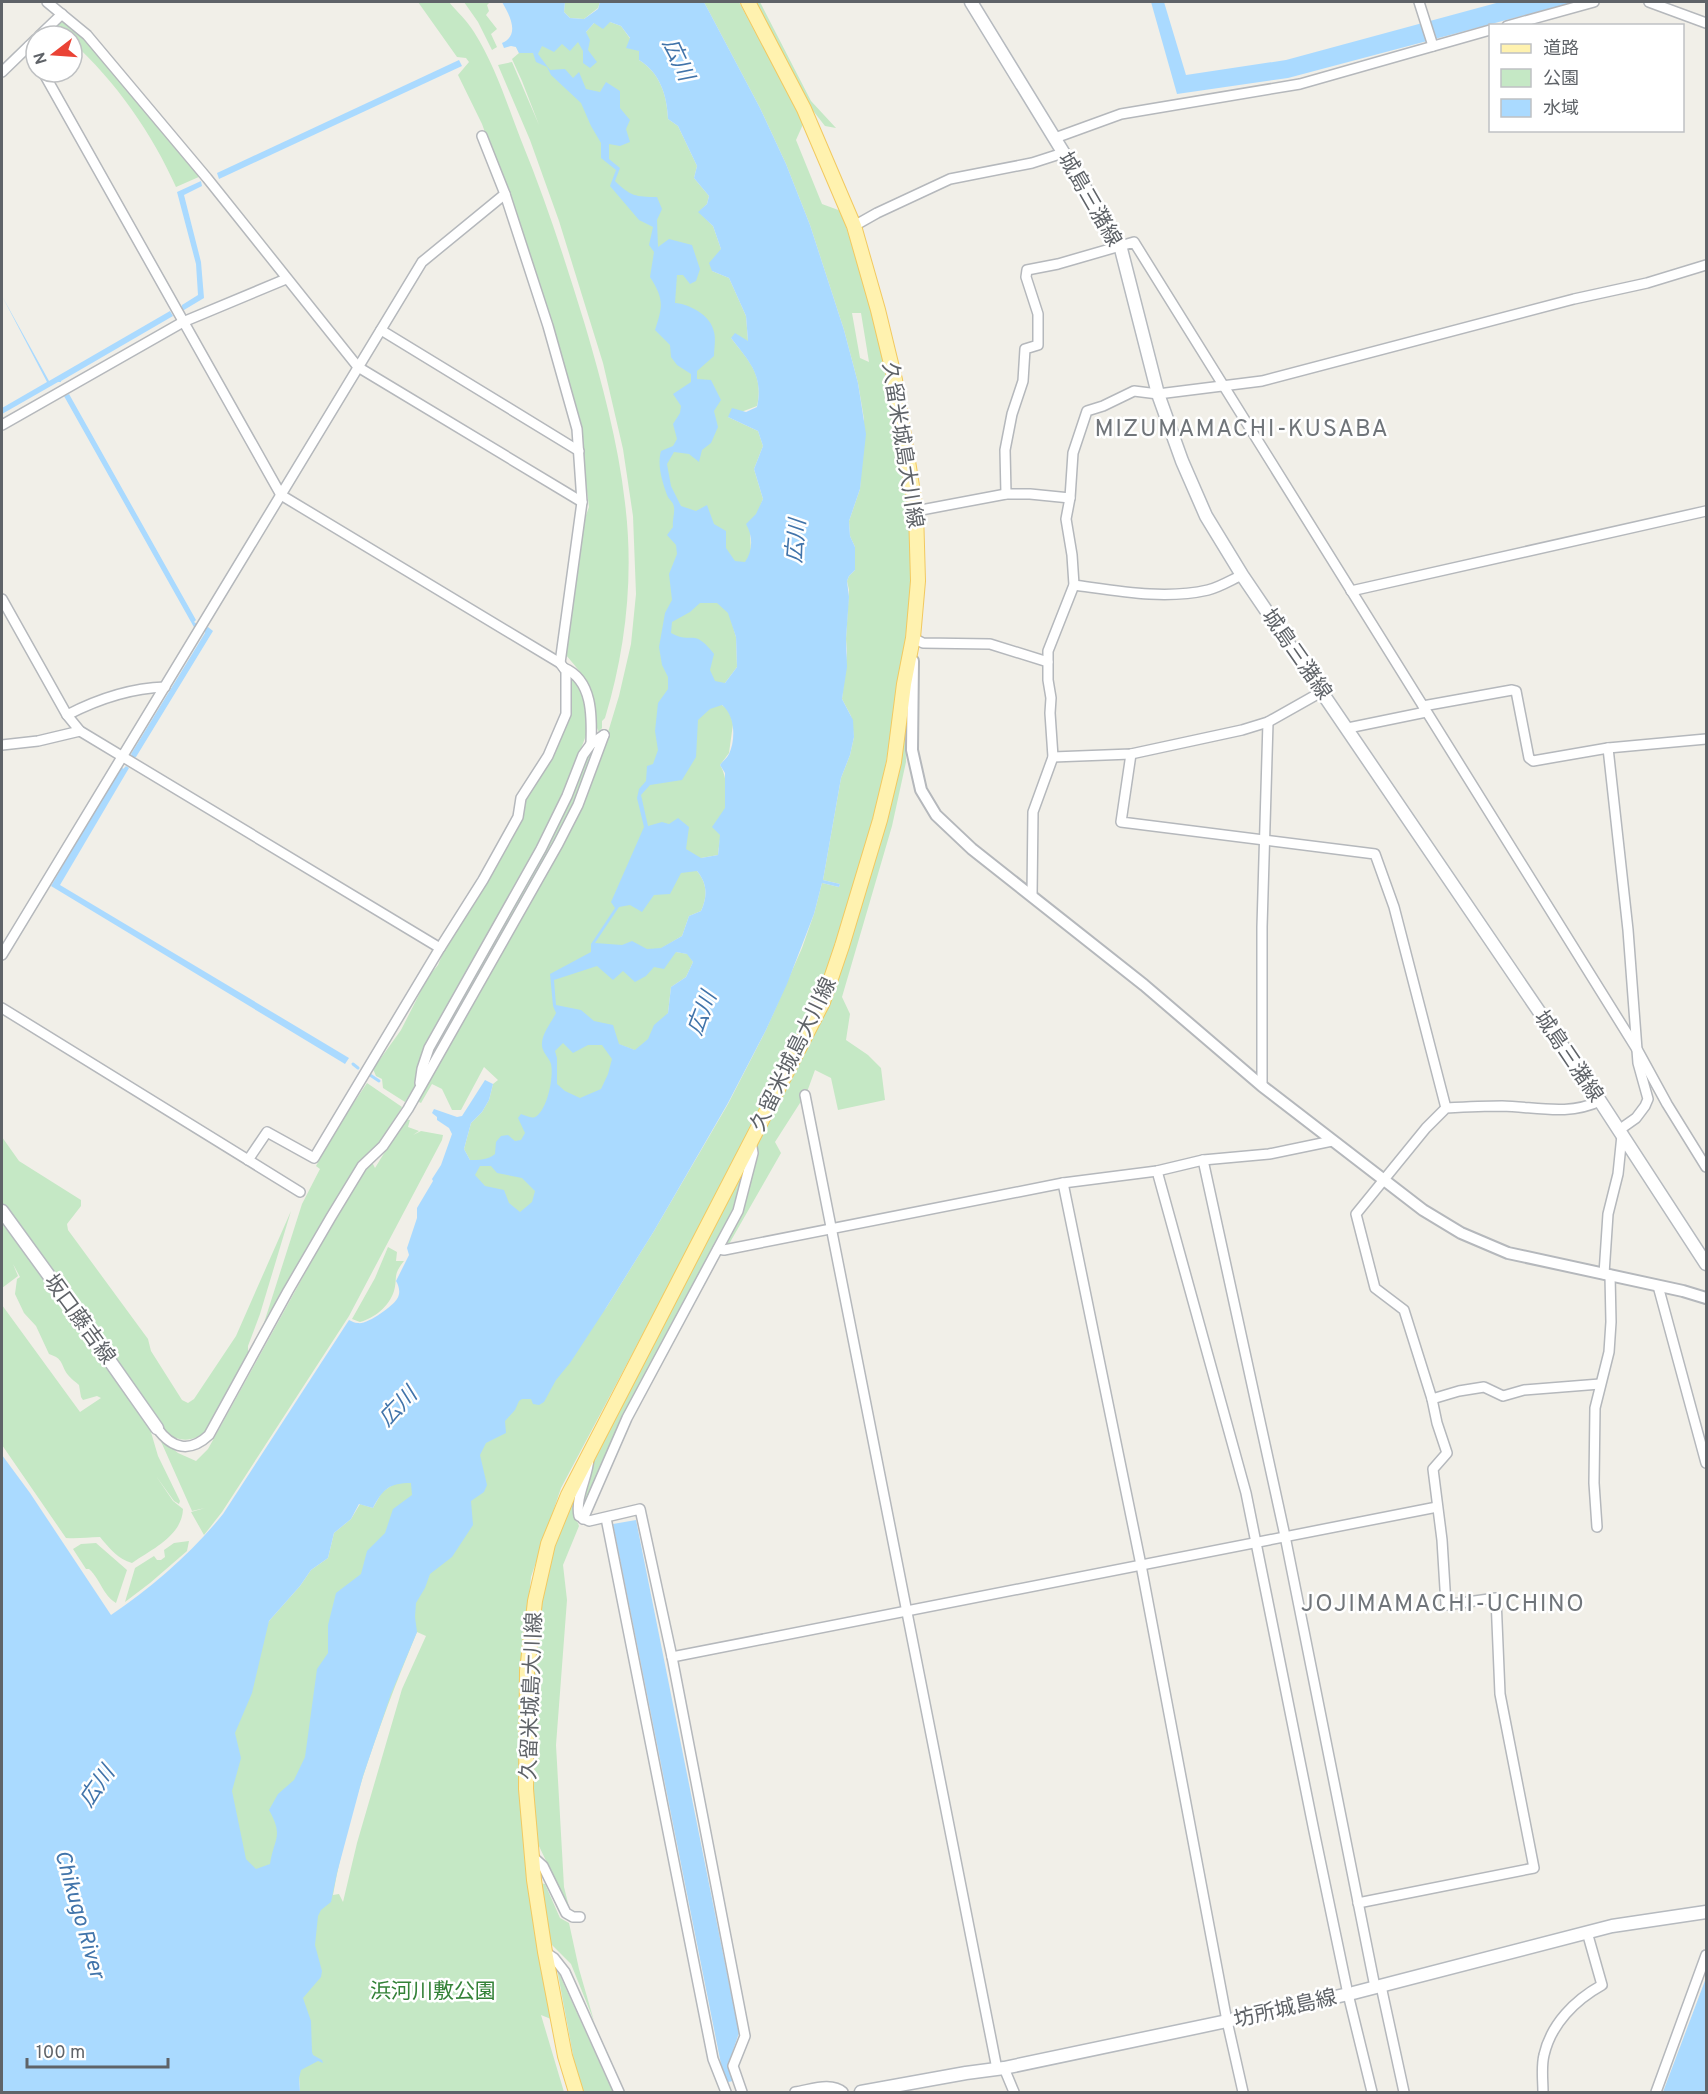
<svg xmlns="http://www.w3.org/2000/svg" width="1708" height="2094" viewBox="0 0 1708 2094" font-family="Overpass,'Noto Sans JP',sans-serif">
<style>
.green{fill:#c5e8c5;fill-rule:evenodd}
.water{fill:#aadaff;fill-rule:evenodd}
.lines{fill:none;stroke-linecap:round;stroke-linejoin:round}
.stream{stroke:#aadaff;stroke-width:3}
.minor-casing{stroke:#b5b8bc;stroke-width:12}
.tertiary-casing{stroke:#b5b8bc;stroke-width:14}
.secondary-casing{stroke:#b6babf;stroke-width:15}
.primary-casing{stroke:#f2c960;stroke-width:16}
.minor{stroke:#fff;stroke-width:9}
.tertiary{stroke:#fff;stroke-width:10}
.secondary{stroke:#fff;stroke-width:12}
.primary{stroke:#fff2af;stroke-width:14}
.labels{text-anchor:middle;stroke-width:5;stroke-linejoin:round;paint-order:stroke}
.street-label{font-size:21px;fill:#5f6368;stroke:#fff}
.park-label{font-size:21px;fill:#348238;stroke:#fff}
.water-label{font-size:22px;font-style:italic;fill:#4174aa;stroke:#fff}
.quarter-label{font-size:24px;letter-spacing:1.5px;fill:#70757a;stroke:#fff}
</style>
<rect width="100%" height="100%" fill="#f1efe8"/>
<g class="green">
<path d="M418 2H449C458 13 466 19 474 32 495 65 507 104 521 140 546 201 566 263 585 325 602 383 618 442 625 503 634 575 626 649 605 718L602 721V728L599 732C593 722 596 710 593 699 590 682 577 668 566 655L581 529 589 507 582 451 507 193 482 124 458 75 469 62 466 58 457 57Z"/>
<path d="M464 2H490L487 5 489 11 486 15 497 29 491 34 497 47 492 50 478 22Z"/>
<path d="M565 2H600L598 8 584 19 570 18 564 12Z"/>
<path d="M704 2H739L804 122 796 140 822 204 841 211 857 261 886 365 907 477 913 575 900 680 879 803 847 915 811 1017 561 1488 531 1577 520 1683 530 1898 551 2019 541 2015 564 2092H300L286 1874 223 1882 230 1690 269 1621 300 1586 311 1570 328 1558 334 1533 351 1519 360 1504 373 1508 382 1492 394 1484 502 1397 606 1308 654 1231 728 1104 766 1030 802 948 814 914 822 883 839 887 840 884 823 880 841 778 850 755 854 737 851 716 842 699 847 652 846 639 849 590 847 581 849 576 855 570V547L850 536 849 521 860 489 864 419 858 383 844 330 810 225 786 164 760 108ZM852 313H861L869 362 860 358ZM417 1632 426 1636 402 1689 357 1843 343 1902 339 1894 333 1895C349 1805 382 1717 417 1632Z"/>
<path d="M753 2H760L811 101 836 128 825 126 807 103Z"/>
<path d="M66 22 77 31 93 49 201 176 176 187C153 135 115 80 72 42V36H65L55 27 59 23Z"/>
<path d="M610 22 621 26 639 51V60C660 73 667 95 668 119L678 126 697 166 694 178 709 196 707 204 699 212 713 226 721 249 712 271 729 278 746 316 748 341 731 338C749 361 764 375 757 406L728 417 758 431 763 446 754 469 763 499 750 532 751 553 746 562 710 581 729 613 736 637 737 667 725 683 689 724 716 701 729 710 733 724 729 753 720 765C734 787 720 830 718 855L701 858 678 868 697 871C707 883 708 896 701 911L689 916 682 936 645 958 676 952 688 954 693 962 686 977 671 987 668 1013 648 1055 596 1036 620 1063 545 1172 539 1227 471 1192 470 1160 464 1149 471 1123 482 1112 489 1100 493 1084 498 1080 484 1067 461 1110H452L442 1089 432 1084 421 1103 415 1100 579 809 609 729 619 696 631 644 636 594 633 516 623 449 603 363 559 221 530 140 498 65 512 62 539 125 522 81 512 59 519 53 516 47 586 32 594 23Z"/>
<path d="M571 676 574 677 584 695 589 727 566 790 548 831 441 1016 422 1055 416 1084 405 1102 383 1088 382 1079 376 1076 373 1069 401 1030 428 977 438 965 443 953 523 814 525 801 550 761 570 715Z"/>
<path d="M905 710 906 762 892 826 842 997 850 1014 846 1040 868 1055 881 1068 885 1100 838 1110 831 1078 815 1070 807 1092 775 1142 781 1153 729 1244 724 1243 740 1214 758 1142 834 990Z"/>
<path d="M592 751 593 752 576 803 428 1064 433 1050 459 1002 553 835 588 753Z"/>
<path d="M367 1083 402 1107 381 1142 363 1159 354 1171 263 1326 302 1204 320 1169 316 1166 337 1128Z"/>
<path d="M405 1119 410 1120 408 1127 419 1131 413 1135 421 1131 443 1135 442 1140 349 1316 222 1512 204 1535 191 1512 205 1508 192 1511 159 1437 178 1453 196 1461 208 1449 320 1246 366 1167 372 1162 375 1168Z"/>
<path d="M2 1137 19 1161 81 1200V1206L67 1224 68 1230 148 1339 151 1351 182 1400 188 1403 194 1399 236 1336 291 1211 260 1314 248 1346V1358L208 1430C195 1441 182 1443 167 1434L39 1253C31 1234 12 1223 3 1204 0 1194 2 1150 2 1137Z"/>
<path d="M750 1156 736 1209 582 1512 581 1504 593 1459Z"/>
<path d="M2 1216 148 1422 158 1456 180 1501 179 1504 174 1501 156 1476 173 1501 183 1509C182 1536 152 1549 132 1563 118 1559 110 1549 100 1537 88 1537 78 1539 66 1538L2 1445V1305L80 1412 101 1398 97 1396 83 1400 81 1397 79 1385C76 1382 71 1379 68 1375 60 1364 64 1359 49 1354L36 1326 24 1313 15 1294 17 1279 20 1277 13 1264 18 1276 2 1288Z"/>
<path d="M388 1247 397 1252 396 1261H404C392 1276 398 1277 394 1291 389 1307 374 1318 360 1322L352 1319 375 1278Z"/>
<path d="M584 1474 576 1518 579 1526 563 1565 567 1600 556 1745 564 1887 570 1911 538 1844 532 1777 533 1670 541 1603 554 1544Z"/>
<path d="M189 1541 187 1551 150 1583 125 1602 135 1568 154 1556 157 1560H161L165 1557 164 1550 174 1543Z"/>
<path d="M96 1543 127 1570 116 1603C102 1594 101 1580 89 1569H86L73 1549 81 1544Z"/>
<path d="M540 1883 545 1884 560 1918 569 1923 579 1969 594 2021 571 1964 550 1943Z"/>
<path d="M557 1969 613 2092H584L576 2071Z"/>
</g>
<g class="water">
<path d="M502 2H565L564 12 570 18 584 19 598 9 600 2H704L760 108 786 164 810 225 844 330 858 383 866 434 860 489 849 521 850 536 855 547V570L849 576 847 581 849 597 846 639 847 667 842 699 853 720 854 737 850 755 841 778 823 880 840 884 839 887 822 883 814 914 787 984 766 1030 728 1103 654 1231 606 1308 570 1363 556 1380 544 1402 539 1405 533 1404 531 1399H522L519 1401 515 1410 505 1421 506 1433 486 1443 480 1455 487 1485 484 1492 471 1501 473 1525 452 1557 430 1574 425 1588 416 1603 415 1617 417 1632 391 1694 363 1776 337 1873 331 1902 321 1910 318 1916 315 1945 322 1971 321 1977 303 1998 311 2021 312 2052 313 2055 322 2060 323 2063 318 2061 301 2070 299 2078 300 2092H2V1455L30 1493 111 1615C152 1587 192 1553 223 1514L349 1320C352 1321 354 1323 358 1323 367 1325 393 1306 397 1299 401 1293 399 1286 396 1281L409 1255 407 1248 417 1218V1208L433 1181 432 1179 441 1165 452 1134 449 1128 437 1120V1117L432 1113 434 1109 457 1117 462 1116 485 1080 493 1084 489 1100 482 1112 471 1123 464 1149 470 1160C479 1160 488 1160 495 1154L496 1142 501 1136 508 1135 515 1141 521 1140 525 1133 518 1118 521 1114C525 1115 531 1119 535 1117 547 1111 554 1077 551 1064 549 1057 541 1052 542 1043 542 1034 552 1021 556 1013L553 1006 550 974 591 952V944L615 908 611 902 644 827 637 798 639 789 646 781 647 766 653 764 658 750 655 731 658 703 668 689V677L662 665 659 647 665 613 672 600 669 574 677 554 676 545 667 535 673 527C672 520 675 514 674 507 673 501 669 500 667 495 662 481 657 465 661 451L673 446 677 439 673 424 680 413 681 406 673 394 691 382V374L677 365 671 357 670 345 655 330C663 306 664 299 650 277L654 252 649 245 653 227 639 220 610 186 616 170 601 158V143L591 126 581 103 551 75 547 67 536 62 533 53H519L516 47 511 46 504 48 502 43C521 35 509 14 502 2ZM610 22 621 26 630 38 626 48 639 51V60C660 73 667 95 668 119L678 126 697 166 694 178 709 196 707 204 698 212 713 226 721 249 709 263 712 271 729 278 746 316 748 341 735 333 731 338C749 361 764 376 757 407L746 412 732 408 728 417 758 431 763 446 754 469 763 499 756 514 746 524C753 536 753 551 745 562L735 561 726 548V531L714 524 707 505 696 511 681 506 671 486 667 464 674 452 689 454 699 462 702 450 711 443 718 427 714 411 721 400 711 380 697 379V371L714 356C714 349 716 339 714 332 711 315 689 304 675 303L677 275H683L690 284 696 281 700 269 692 245 669 239 658 247 657 220 662 209 657 197C636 197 630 196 615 181L620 168 609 159V144L620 146 630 142 626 129 630 120 620 108V91L606 82 600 92 586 89 579 72 573 78 565 69 550 70 538 54 542 46 554 52 562 44 570 51 578 42 583 51V63L590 68 597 62 588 50 590 40 586 32 594 23 603 29ZM700 603H717L728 613 736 637 737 667 725 683 715 681 710 670 714 654C693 627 693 645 671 633L672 622 690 612ZM722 705C735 715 736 739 729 754 727 758 722 762 720 765L725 773V808L712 827 720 835 718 855 701 858 686 849 689 827 678 818 669 824 662 822 648 826 641 795 650 785 682 780 696 757 698 720 710 709ZM697 871C707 883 708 896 701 911L689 916 682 936 661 948 647 949 632 941 622 945 595 943 619 907 630 905 642 912 654 895 670 894 681 873ZM676 952 687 954 693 962 686 977 671 987 668 1013 654 1025 648 1039 635 1050 619 1044 613 1025 594 1021 581 1010 556 1005 554 980 597 966 613 980 623 971 635 982 646 976 654 967 664 969ZM563 1043 573 1053 588 1045H602L612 1059 608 1074 601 1089 580 1098 565 1091 557 1084V1058L555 1051ZM480 1166H491L497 1173 522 1178 535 1191 532 1202 520 1212 509 1203 504 1190 485 1186 475 1175ZM411 1483 412 1495 393 1509 385 1533 367 1551 361 1574 336 1593 328 1625V1653L317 1669 305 1757 294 1780 278 1794 269 1810C284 1837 274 1838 270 1864L256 1869 246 1859 232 1791 241 1758 235 1733 252 1693 269 1621 300 1586 311 1570 328 1558 334 1533 351 1519 359 1504 373 1508C383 1489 389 1483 411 1483Z"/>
<path d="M1151 2H1164L1186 75 1286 60 1500 2H1574L1288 78 1177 94Z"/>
<path d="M459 60 462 66 219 179 217 173Z"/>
<path d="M201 181 202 186 184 195 201 262 204 298 184 310H182V305L198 295 196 264 177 192Z"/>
<path d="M2 296 49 381 170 311 173 316 61 381V382H58L2 414V408L47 382Z"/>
<path d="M69 394 196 620 194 622 197 624 195 629 64 396Z"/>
<path d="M208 627 213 631 136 757 133 758 131 754 205 633 204 629Z"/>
<path d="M121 765 123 769 126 766 129 768 60 885 349 1058 345 1064 51 886Z"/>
<path d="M636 1520 739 2033 729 2062 733 2081 728 2082 721 2064 613 1524Z"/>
<path d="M1706 1978V2092H1663Z"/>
</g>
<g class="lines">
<g class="stream">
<path d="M353 1064 358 1068"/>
<path d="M370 1075 379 1081"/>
</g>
<g class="minor-casing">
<g id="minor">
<path d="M47 2 87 35 207 178 358 367 582 502"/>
<path d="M1419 2 1433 46"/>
<path d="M1649 2 1706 23"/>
<path d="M1507 26 1594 2"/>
<path d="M39 36 62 14"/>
<path d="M29 46 36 59"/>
<path d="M2 72 36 39"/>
<path d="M43 72 281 495 560 663 566 671V714L548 756 521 798 518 817 483 880 440 948 314 1158 267 1132 248 1160"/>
<path d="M1055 138 1121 114 1300 84 1490 30"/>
<path d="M505 194 548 326 577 429 582 502 560 663"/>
<path d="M854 226 877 213 950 179 1032 163 1063 153"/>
<path d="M381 330 579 451"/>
<path d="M2 425 183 322 286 279"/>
<path d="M1006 494 1005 450 1012 414 1023 381 1025 349 1038 345V314L1026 277 1027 270 1058 264 1134 242 1638 1051 1667 1104 1706 1167"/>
<path d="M916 511 1006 494H1030L1070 498"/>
<path d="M1074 585C1118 591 1164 600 1208 590 1220 587 1231 580 1242 575"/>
<path d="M1351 591 1706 511"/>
<path d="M2 599 67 715 80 731 440 948"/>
<path d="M913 638 923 643 990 644 1048 662"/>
<path d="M564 668C593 680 592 717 591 744"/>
<path d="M1423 706 1512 690 1516 691 1529 758 1533 761 1608 748 1706 739"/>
<path d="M67 715C98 699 130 688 165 687"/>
<path d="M1348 728 1426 712"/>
<path d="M2 745 38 741 80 731"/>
<path d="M1608 748 1628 930 1638 1063 1648 1099 1645 1106 1636 1118 1619 1130"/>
<path d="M1131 754 1121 822 1375 854 1394 907 1446 1108"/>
<path d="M1053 757 1131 754 1242 730 1268 722 1323 691"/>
<path d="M1032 895 1033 812 1053 757 1050 713 1051 698 1048 680V651L1074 585 1072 555 1066 519 1070 498 1073 453 1087 411 1103 406 1134 391 1158 394 1262 381 1574 299 1647 283 1706 265"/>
<path d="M2 955 422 262 505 194 482 136"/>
<path d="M2 1008 300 1192"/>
<path d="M420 1083 422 1069 429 1048 541 849 567 796 583 755 591 744 604 735"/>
<path d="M1262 1086V927L1268 722"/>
<path d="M805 1095 997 2069"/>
<path d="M1203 1160 1285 1536 1375 1987"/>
<path d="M1157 1171 1246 1493 1314 1831 1348 1994 1372 2092"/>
<path d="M1063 1183 1141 1565 1227 2021 1243 2092"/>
<path d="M718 1249 724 1250 1063 1183 1157 1171 1203 1160 1269 1154 1332 1141"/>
<path d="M1604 1274 1608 1214 1618 1174 1622 1135"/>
<path d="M1658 1286 1706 1463"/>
<path d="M1432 1399 1459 1391 1484 1387 1503 1396 1524 1390 1600 1384"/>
<path d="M157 1428C172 1449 190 1453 209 1435L288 1291 331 1217 362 1166 383 1146 408 1109 558 844 578 805 604 735"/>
<path d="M589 1458C588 1477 575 1497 579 1516L589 1521 640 1509 672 1657 745 2036 733 2066 742 2092"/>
<path d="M606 1518 713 2059 726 2092"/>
<path d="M583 1519 627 1418 738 1211 753 1153 751 1141"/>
<path d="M1597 1527 1594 1483 1595 1408 1609 1352 1611 1322 1610 1275"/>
<path d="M672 1657 1437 1507"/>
<path d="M532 1856 543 1866 566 1913 573 1917H580"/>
<path d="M1358 1903 1534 1868 1500 1694 1496 1598 1446 1605 1442 1540 1433 1469 1447 1453 1437 1423 1432 1399 1404 1310 1375 1288 1356 1214 1426 1128 1446 1108C1464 1107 1483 1106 1502 1106 1537 1107 1568 1116 1600 1101"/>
<path d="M545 1952 554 1958 565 1972 619 2092"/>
<path d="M1381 1986 1404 2092"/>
<path d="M1004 2068 1014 2092"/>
<path d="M795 2092C810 2090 831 2081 843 2092"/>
<path d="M1543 2092C1543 2080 1541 2067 1544 2055 1551 2024 1575 2000 1602 1985L1587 1932"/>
<path d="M1656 2092 1706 1955"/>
</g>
</g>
<g class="tertiary-casing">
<path id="tertiary" d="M913 661 912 750 921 790 936 815 972 849 1144 985 1262 1086 1423 1210 1461 1233 1508 1253 1683 1291 1706 1298"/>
</g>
<g class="secondary-casing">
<g id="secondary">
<path d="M971 2 1120 245 1158 394 1182 461 1206 516 1242 575 1600 1101 1706 1264"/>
<path d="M2 1211 79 1317 157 1428"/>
<path d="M861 2092 966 2073 1004 2068 1227 2021 1353 1993 1612 1926 1706 1912"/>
</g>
</g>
<g class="primary-casing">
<path id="primary" d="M576 2092 565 2056 545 1952 534 1880 526 1789 527 1671 535 1601 548 1544 568 1495 823 1002 842 946 880 820 894 762 904 684 913 638 918 581 916 511 895 380 878 310 854 226 804 109 748 2"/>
</g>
<use href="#minor" class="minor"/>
<use href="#tertiary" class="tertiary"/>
<use href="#secondary" class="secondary"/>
<use href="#primary" class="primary"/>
</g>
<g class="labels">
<g class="street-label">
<text transform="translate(1090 199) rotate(60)" y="7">城島三潴線</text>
<text transform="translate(903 445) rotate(81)" y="7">久留米城島大川線</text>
<text transform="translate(1297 654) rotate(55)" y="7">城島三潴線</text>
<text transform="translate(793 1054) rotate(-64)" y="7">久留米城島大川線</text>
<text transform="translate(1569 1056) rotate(56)" y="7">城島三潴線</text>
<text transform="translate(80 1319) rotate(54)" y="7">坂口藤吉線</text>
<text transform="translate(531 1696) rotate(-88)" y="7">久留米城島大川線</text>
<text transform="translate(1285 2008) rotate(-13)" y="7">坊所城島線</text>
</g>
<g class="park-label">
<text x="433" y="1998">浜河川敷公園</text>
</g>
<g class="water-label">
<text transform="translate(679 59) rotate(65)" y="8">広川</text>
<text transform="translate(795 541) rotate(-85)" y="8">広川</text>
<text transform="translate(701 1013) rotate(-69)" y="8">広川</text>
<text transform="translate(397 1406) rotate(-46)" y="8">広川</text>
<text transform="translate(96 1786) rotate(-55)" y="8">広川</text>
<text transform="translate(81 1914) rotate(74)" y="8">Chikugo River</text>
</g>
<g class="quarter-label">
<text x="1242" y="436">MIZUMAMACHI-KUSABA</text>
<text x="1443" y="1611">JOJIMAMACHI-UCHINO</text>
</g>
</g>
<rect width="1708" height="2094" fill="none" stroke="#5f6368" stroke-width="6"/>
<rect x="1489" y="24" width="195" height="108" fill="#ffffff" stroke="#bfc1c3" stroke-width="1.5"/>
<rect x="1501" y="44" width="30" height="9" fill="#fff2af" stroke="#bfc1c3" stroke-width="1.5"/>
<text x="1543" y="54" font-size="18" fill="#5f6368">道路</text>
<rect x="1501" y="69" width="30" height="18" fill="#c5e8c5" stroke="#bfc1c3" stroke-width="1.5"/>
<text x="1543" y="84" font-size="18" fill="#5f6368">公園</text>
<rect x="1501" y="99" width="30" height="18" fill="#aadaff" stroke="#bfc1c3" stroke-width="1.5"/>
<text x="1543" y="114" font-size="18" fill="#5f6368">水域</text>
<g transform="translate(54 54) rotate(253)"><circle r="28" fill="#ffffff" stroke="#bfc1c3" stroke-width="1.5"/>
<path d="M0-4.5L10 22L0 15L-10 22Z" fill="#ea4335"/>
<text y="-9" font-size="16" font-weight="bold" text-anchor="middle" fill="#5f6368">N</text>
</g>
<path d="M27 2058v9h141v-9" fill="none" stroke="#5f6368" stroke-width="3"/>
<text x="36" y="2058" font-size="18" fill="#5f6368" stroke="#ffffff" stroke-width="4.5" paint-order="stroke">100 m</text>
</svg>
